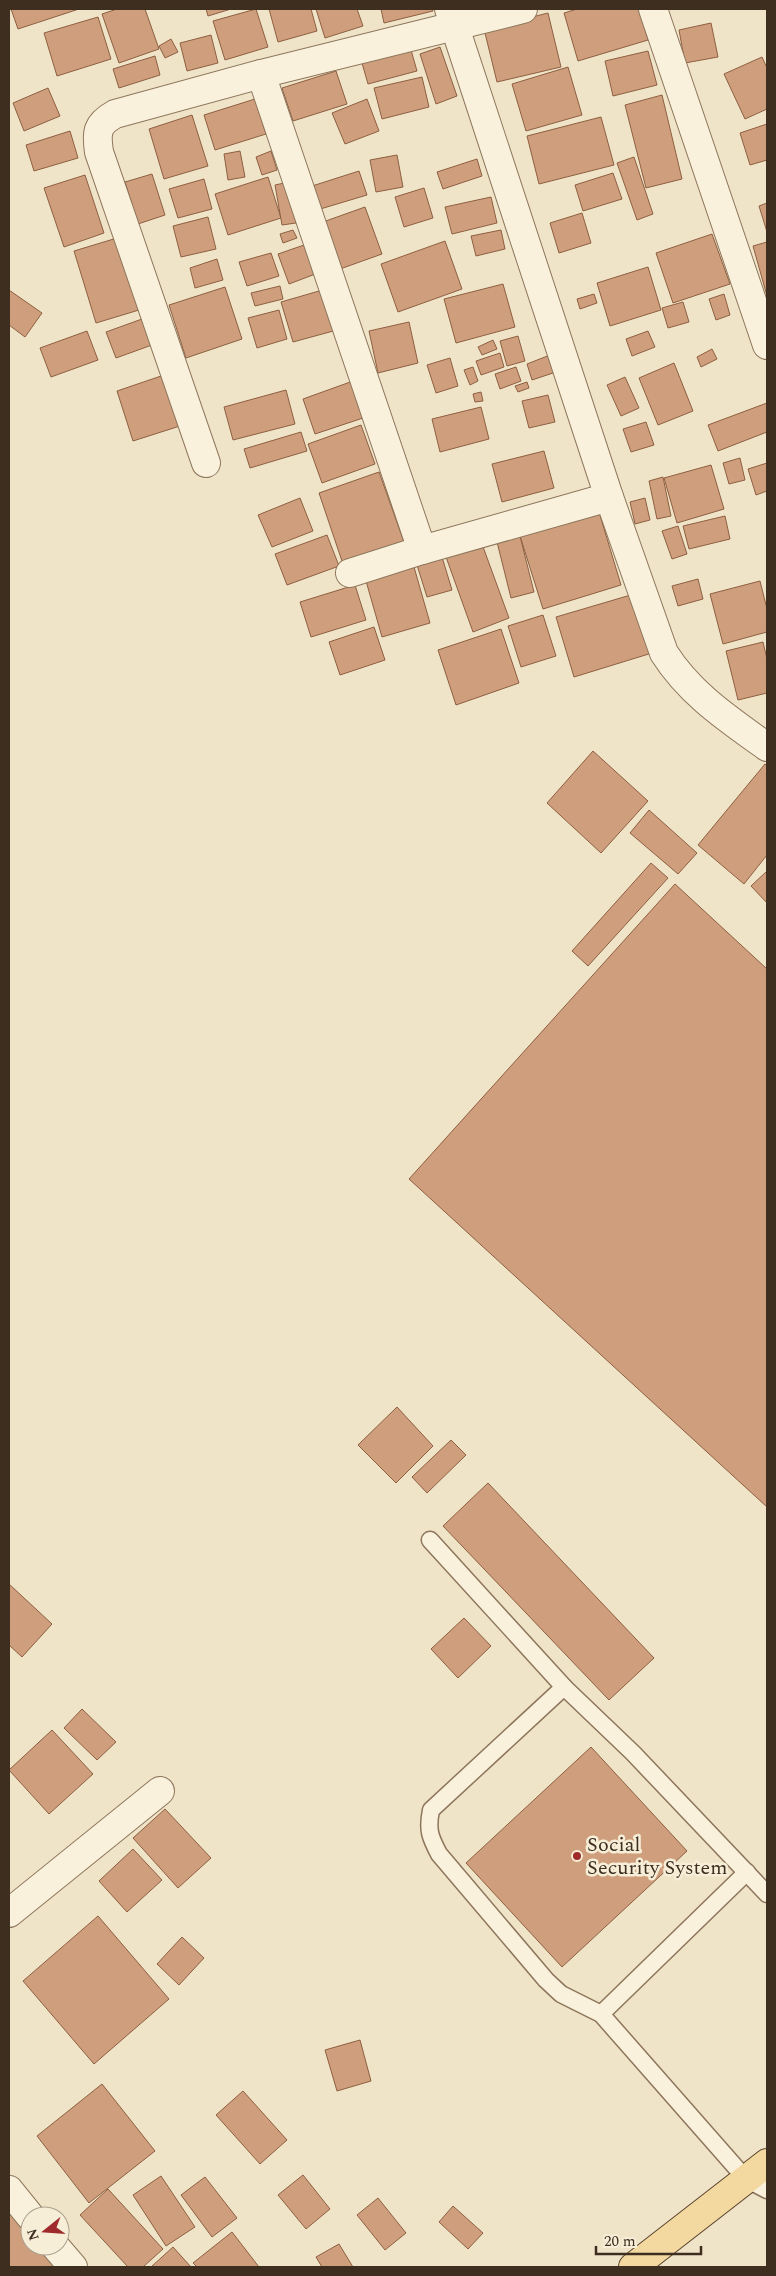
<svg xmlns="http://www.w3.org/2000/svg" width="776" height="2276" viewBox="0 0 776 2276" font-family="Spectral,serif">
<style>
.building{fill:#cf9f7d;stroke:#8d5f41}
.lines{fill:none;stroke-linecap:round;stroke-linejoin:round}
.service-casing{stroke:#8d765c;stroke-width:19}
.minor-casing{stroke:#8d765c;stroke-width:30}
.primary-casing{stroke:#5b4430;stroke-width:30}
.service{stroke:#faf1dc;stroke-width:16}
.minor{stroke:#faf1dc;stroke-width:28}
.primary{stroke:#f3d9a0;stroke-width:28}
.poi-dot{fill:#9e2a2b;stroke:#f7eed8;stroke-width:2}
.labels{text-anchor:middle;stroke-width:5;stroke-linejoin:round;paint-order:stroke}
.poi-label{font-size:20px;fill:#3d2e20;stroke:#f7eed8;text-anchor:start}
</style>
<rect width="100%" height="100%" fill="#f0e4c8"/>
<g class="building">
<path d="M11 9H79L18 29Z"/>
<path d="M117 9H145L159 49 119 63 102 14Z"/>
<path d="M206 9H231L208 16Z"/>
<path d="M256 9 268 47 225 60 213 21Z"/>
<path d="M269 9H311L317 31 278 42Z"/>
<path d="M316 9H357L363 26 325 38Z"/>
<path d="M381 9H432L433 11 384 23Z"/>
<path d="M577 9H639L648 40 578 61 564 13Z"/>
<path d="M548 13 561 67 497 82 484 29Z"/>
<path d="M98 17 111 59 57 76 44 33Z"/>
<path d="M711 23 718 57 685 63 679 30Z"/>
<path d="M211 35 218 63 187 71 180 43Z"/>
<path d="M171 39 178 52 165 58 159 46Z"/>
<path d="M440 47 457 96 436 104 420 54Z"/>
<path d="M411 50 417 71 368 84 362 63Z"/>
<path d="M648 51 657 85 613 96 605 61Z"/>
<path d="M155 56 160 75 119 88 113 69Z"/>
<path d="M762 57 767 68V109L745 119 724 74Z"/>
<path d="M568 67 582 115 526 131 512 84Z"/>
<path d="M336 71 347 104 293 121 282 88Z"/>
<path d="M422 77 429 107 382 119 374 88Z"/>
<path d="M48 88 60 116 24 131 13 103Z"/>
<path d="M662 95 682 179 646 188 625 105Z"/>
<path d="M255 99 266 134 215 150 204 115Z"/>
<path d="M367 99 379 131 345 144 332 113Z"/>
<path d="M192 115 208 166 164 179 149 129Z"/>
<path d="M601 117 614 165 539 184 527 136Z"/>
<path d="M767 124V160L750 165 740 133Z"/>
<path d="M70 131 78 158 34 171 26 145Z"/>
<path d="M240 151 245 177 228 180 224 154Z"/>
<path d="M271 151 277 170 262 175 256 157Z"/>
<path d="M397 155 403 187 376 192 370 160Z"/>
<path d="M634 157 653 214 637 220 617 163Z"/>
<path d="M477 159 482 176 443 189 437 172Z"/>
<path d="M359 171 367 195 317 210 309 187Z"/>
<path d="M613 173 622 199 583 211 575 185Z"/>
<path d="M152 174 165 215 138 224 125 182Z"/>
<path d="M85 175 104 233 64 247 44 188Z"/>
<path d="M268 177 281 218 228 235 215 194Z"/>
<path d="M204 179 212 209 178 218 169 189Z"/>
<path d="M289 182 296 223 282 225 275 185Z"/>
<path d="M424 188 433 218 404 227 395 197Z"/>
<path d="M491 197 497 223 452 234 445 207Z"/>
<path d="M767 203V232L759 206Z"/>
<path d="M365 207 382 254 340 269 323 222Z"/>
<path d="M582 213 591 243 559 253 550 223Z"/>
<path d="M208 217 216 249 181 257 173 226Z"/>
<path d="M293 230 297 238 283 243 280 234Z"/>
<path d="M501 230 505 249 476 256 471 236Z"/>
<path d="M712 234 730 284 673 303 656 253Z"/>
<path d="M117 238 139 310 96 323 74 251Z"/>
<path d="M445 241 462 289 398 312 381 264Z"/>
<path d="M767 242V296L753 246Z"/>
<path d="M307 244 318 273 289 284 278 254Z"/>
<path d="M271 253 279 276 247 286 239 262Z"/>
<path d="M217 259 223 280 195 288 190 268Z"/>
<path d="M648 267 661 310 610 326 597 283Z"/>
<path d="M503 284 515 327 456 343 444 299Z"/>
<path d="M280 286 283 299 255 306 251 293Z"/>
<path d="M225 287 242 339 186 358 169 305Z"/>
<path d="M326 289 337 330 293 342 281 302Z"/>
<path d="M9 290 42 313 25 337 9 325Z"/>
<path d="M594 294 597 303 580 309 577 299Z"/>
<path d="M724 294 730 315 716 320 709 299Z"/>
<path d="M683 302 689 322 668 328 662 308Z"/>
<path d="M279 310 287 339 257 348 248 318Z"/>
<path d="M142 319 152 345 116 358 106 332Z"/>
<path d="M409 322 418 363 378 373 369 331Z"/>
<path d="M87 331 98 360 51 377 40 348Z"/>
<path d="M648 331 655 347 632 356 626 339Z"/>
<path d="M518 336 525 361 507 366 500 341Z"/>
<path d="M493 340 497 349 482 355 478 347Z"/>
<path d="M712 349 717 359 701 367 697 357Z"/>
<path d="M500 353 504 367 481 375 476 361Z"/>
<path d="M550 355 556 372 532 380 527 364Z"/>
<path d="M450 358 458 386 436 393 427 365Z"/>
<path d="M674 363 693 411 658 425 639 378Z"/>
<path d="M473 367 478 381 470 385 464 370Z"/>
<path d="M516 367 521 381 500 389 495 374Z"/>
<path d="M167 374 183 425 133 441 117 391Z"/>
<path d="M625 377 639 408 621 416 607 385Z"/>
<path d="M353 381 366 417 315 434 303 399Z"/>
<path d="M527 382 529 388 518 392 515 386Z"/>
<path d="M286 390 295 424 233 440 224 407Z"/>
<path d="M481 392 483 401 475 402 473 394Z"/>
<path d="M548 395 555 422 529 428 522 401Z"/>
<path d="M767 403V432L718 451 708 425Z"/>
<path d="M481 407 489 439 440 452 432 419Z"/>
<path d="M646 422 654 445 631 452 623 429Z"/>
<path d="M361 425 375 464 322 483 308 444Z"/>
<path d="M301 432 307 451 250 468 244 449Z"/>
<path d="M544 451 554 488 502 502 492 464Z"/>
<path d="M740 458 745 480 729 484 723 463Z"/>
<path d="M767 463V491L756 495 748 469Z"/>
<path d="M711 465 724 509 677 523 664 478Z"/>
<path d="M379 472 404 542 343 564 319 493Z"/>
<path d="M663 477 671 516 657 519 649 481Z"/>
<path d="M300 498 313 531 272 547 258 515Z"/>
<path d="M645 498 650 520 635 524 630 502Z"/>
<path d="M599 512 621 585 543 609 520 536Z"/>
<path d="M725 516 730 539 689 549 683 526Z"/>
<path d="M678 526 687 554 672 559 662 531Z"/>
<path d="M519 532 534 592 511 598 496 538Z"/>
<path d="M327 535 339 566 287 585 275 554Z"/>
<path d="M482 544 509 618 473 632 446 557Z"/>
<path d="M442 557 452 590 427 597 417 565Z"/>
<path d="M414 567 430 623 382 637 366 581Z"/>
<path d="M698 579 703 599 678 606 672 586Z"/>
<path d="M760 581 767 609V632L723 644 710 594Z"/>
<path d="M355 585 366 620 311 637 300 602Z"/>
<path d="M634 594 652 653 574 677 556 617Z"/>
<path d="M543 615 556 656 521 667 508 626Z"/>
<path d="M374 627 385 660 340 675 329 642Z"/>
<path d="M501 629 519 683 456 705 438 650Z"/>
<path d="M763 642 767 659V693L738 700 726 651Z"/>
<path d="M593 751 648 801 601 853 547 803Z"/>
<path d="M765 764 767 766V855L744 884 698 845Z"/>
<path d="M649 810 697 853 678 874 630 833Z"/>
<path d="M651 863 668 878 588 966 572 951Z"/>
<path d="M767 871V903L751 886Z"/>
<path d="M675 884 767 969V1507L409 1179Z"/>
<path d="M397 1407 433 1446 396 1483 358 1445Z"/>
<path d="M451 1440 466 1455 427 1493 412 1477Z"/>
<path d="M488 1483 654 1658 609 1700 443 1526Z"/>
<path d="M9 1584 52 1624 22 1657 9 1645Z"/>
<path d="M464 1618 491 1646 458 1678 431 1649Z"/>
<path d="M82 1709 116 1742 97 1760 64 1728Z"/>
<path d="M52 1730 93 1774 49 1814 9 1770Z"/>
<path d="M591 1747 687 1851 562 1967 466 1863Z"/>
<path d="M165 1809 211 1858 178 1888 133 1838Z"/>
<path d="M133 1849 162 1880 127 1912 99 1881Z"/>
<path d="M98 1916 169 1999 94 2064 23 1981Z"/>
<path d="M182 1937 204 1958 179 1985 157 1964Z"/>
<path d="M360 2040 371 2081 337 2091 325 2050Z"/>
<path d="M102 2084 155 2151 89 2203 37 2136Z"/>
<path d="M243 2091 287 2140 260 2164 216 2115Z"/>
<path d="M303 2175 330 2209 306 2229 278 2195Z"/>
<path d="M161 2176 195 2227 166 2246 133 2195Z"/>
<path d="M205 2177 237 2218 212 2237 181 2195Z"/>
<path d="M108 2189 163 2249 143 2267H128L80 2215Z"/>
<path d="M378 2198 406 2233 385 2250 357 2215Z"/>
<path d="M453 2206 483 2233 468 2249 439 2222Z"/>
<path d="M9 2209 30 2234V2246H40L59 2267H9Z"/>
<path d="M232 2232 259 2267H197L193 2263Z"/>
<path d="M339 2244 353 2267H322L316 2257Z"/>
<path d="M173 2247 191 2267H151Z"/>
</g>
<g class="lines">
<g class="service-casing">
<g id="service">
<path d="M430 1540 564 1687 633 1753 767 1894"/>
<path d="M564 1687 431 1810C427 1830 430 1837 439 1854L546 1980 561 1994 601 2014 746 2179 767 2190"/>
<path d="M601 2014 747 1872"/>
</g>
</g>
<g class="minor-casing">
<g id="minor">
<path d="M449 9 609 497 664 653C690 694 728 719 767 747"/>
<path d="M653 9 767 345"/>
<path d="M261 74 422 550"/>
<path d="M206 463 99 152C96 132 97 124 115 114L261 74 523 9"/>
<path d="M350 573 422 550 609 497"/>
<path d="M9 1913 160 1791"/>
<path d="M9 2190 30 2216"/>
<path d="M55 2246 73 2267"/>
</g>
</g>
<g class="primary-casing">
<path id="primary" d="M633 2267 767 2163"/>
</g>
<use href="#service" class="service"/>
<use href="#minor" class="minor"/>
<use href="#primary" class="primary"/>
</g>
<circle class="poi-dot" cx="577" cy="1856" r="5"/>
<g class="labels">
<g class="poi-label">
<text x="587" y="1851">Social<tspan x="587" dy="23">Security System</tspan></text>
</g>
</g>
<rect width="776" height="2276" fill="none" stroke="#3d2e20" stroke-width="20"/>
<g transform="translate(45 2231) rotate(253)"><circle r="24" fill="#f7eed8" stroke="#ada18e"/>
<path d="M0-4L9 19L0 12L-9 19Z" fill="#9e2a2b"/>
<text y="-8" font-size="14" font-weight="bold" text-anchor="middle" fill="#3d2e20">N</text>
</g>
<path d="M596 2246v8h105v-8" fill="none" stroke="#3d2e20" stroke-width="2.5"/>
<text x="604" y="2246" font-size="15" fill="#3d2e20" stroke="#f7eed8" stroke-width="4" paint-order="stroke">20 m</text>
</svg>
